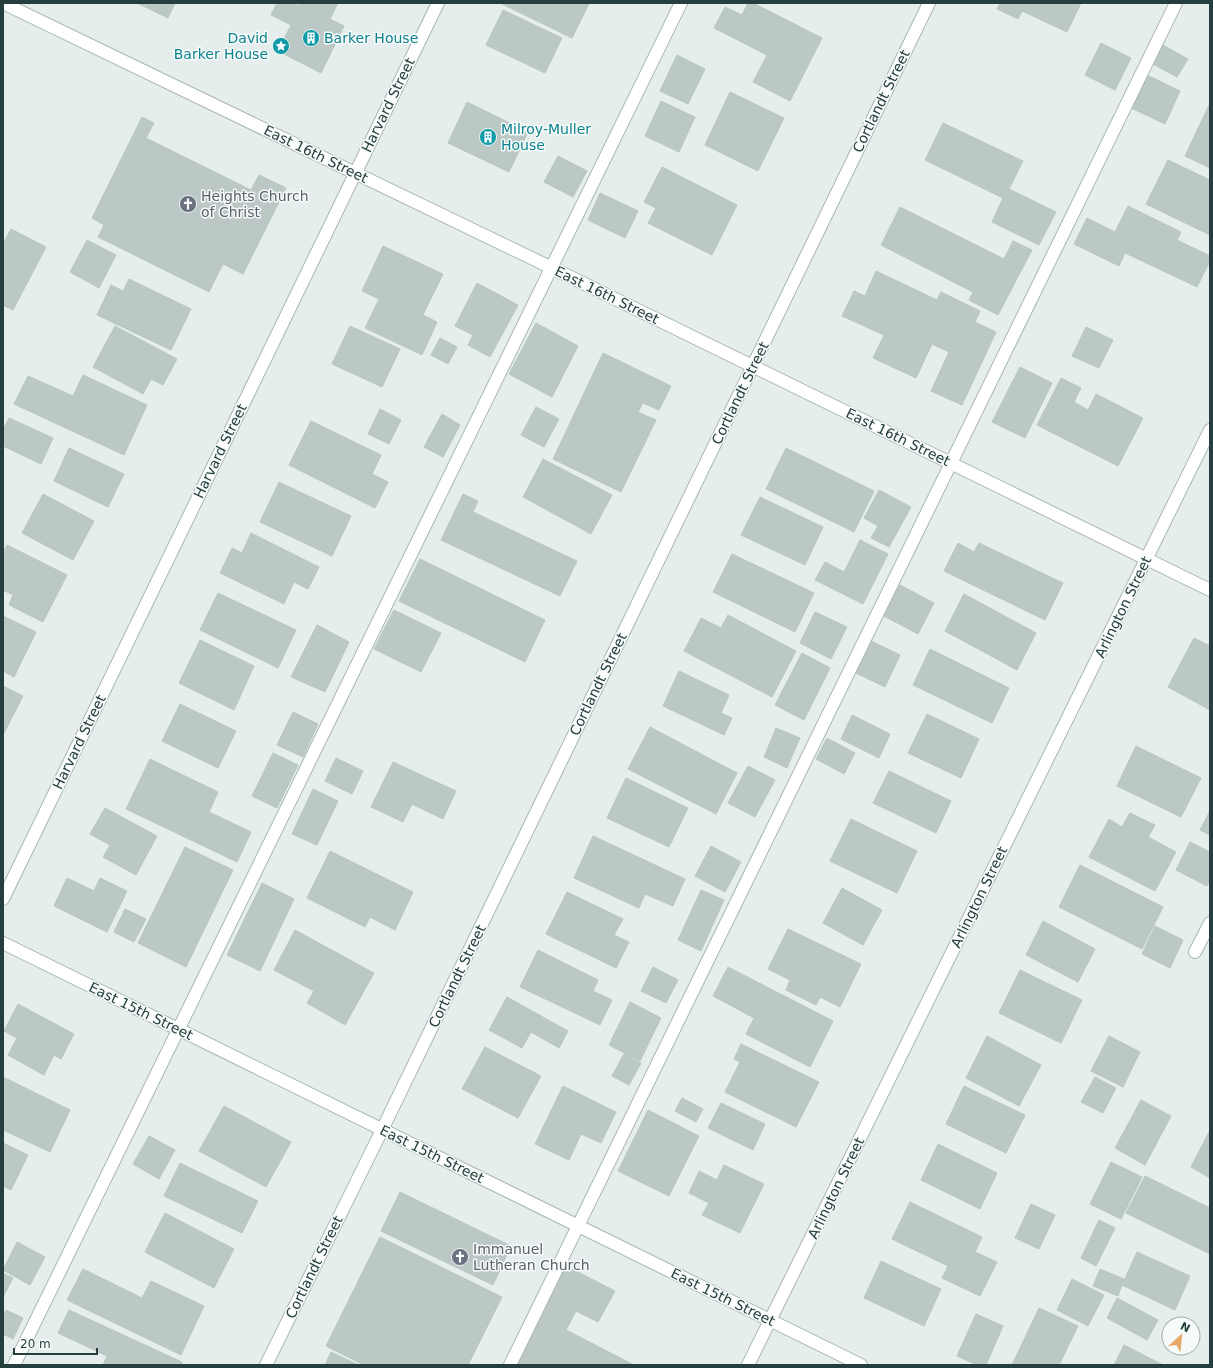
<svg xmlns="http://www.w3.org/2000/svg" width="1213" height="1368" viewBox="0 0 1213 1368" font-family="'DejaVu Sans',sans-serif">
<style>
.building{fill:#bbc8c6;stroke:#b8c7c4}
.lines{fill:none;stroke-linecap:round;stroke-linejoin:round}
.minor-casing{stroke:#a8b6b4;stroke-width:14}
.minor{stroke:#fff;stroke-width:12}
.labels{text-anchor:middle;stroke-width:3;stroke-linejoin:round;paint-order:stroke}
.culture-label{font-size:14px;fill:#0d838f;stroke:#f6faf9;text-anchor:start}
.street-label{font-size:14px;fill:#253f3e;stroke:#f6faf9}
.worship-label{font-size:14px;fill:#5b616d;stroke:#f6faf9;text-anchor:start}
</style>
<rect width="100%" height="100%" fill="#e5eeec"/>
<g class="building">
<path d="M137 3H175L168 18Z"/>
<path d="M277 3H293L299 6 300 3H338L330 19 344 26 321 73 278 51 291 25 271 15Z"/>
<path d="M500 3H586L589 4 572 38Z"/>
<path d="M748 3H753L822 38 790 101 753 82 767 55 714 28 725 7 742 15Z"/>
<path d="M1000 3H1081L1067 32 1022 11 1018 19 997 9Z"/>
<path d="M503 10 562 38 545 73 486 45Z"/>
<path d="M1101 43 1131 58 1115 90 1085 75Z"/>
<path d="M1163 45 1188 59 1177 77 1153 64Z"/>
<path d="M677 55 705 69 688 104 660 91Z"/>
<path d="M1147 75 1180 91 1165 124 1131 108Z"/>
<path d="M730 92 784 118 758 171 705 145Z"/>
<path d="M661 101 695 117 679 152 645 136Z"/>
<path d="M467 102 528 132 509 172 448 143Z"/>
<path d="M1209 105 1210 106V168L1185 156Z"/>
<path d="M142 117 154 123 146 138 251 190 259 175 286 188 243 274 223 264 209 292 98 237 104 225 92 218Z"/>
<path d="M943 123 1023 161 1009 189 1056 212 1039 245 992 222 1003 198 925 160Z"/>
<path d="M558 156 587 171 573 197 544 182Z"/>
<path d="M1168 160 1210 180V235L1146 204Z"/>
<path d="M662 167 737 205 712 255 648 223 656 208 644 202Z"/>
<path d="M600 193 638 211 625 238 588 220Z"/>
<path d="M1128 206 1181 232 1177 240 1210 256V261L1197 287 1125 253 1119 266 1074 244 1087 218 1115 232Z"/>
<path d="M900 207 1004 259 1013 241 1032 250 998 315 969 300 973 292 881 245Z"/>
<path d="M11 229 46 247 13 310 3 305V244Z"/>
<path d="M87 240 116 255 99 288 70 272Z"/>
<path d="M383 246 443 274 423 315 437 322 422 355 365 328 379 299 362 291Z"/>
<path d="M876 271 937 300 941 292 980 311 975 322 996 332 962 405 931 391 949 352 932 344 916 378 873 358 884 335 842 316 854 291 865 296Z"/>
<path d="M129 279 191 309 171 350 97 315 111 285 123 291Z"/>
<path d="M477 283 518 305 490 357 468 345 473 335 455 326Z"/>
<path d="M536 323 578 346 552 397 509 374Z"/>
<path d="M115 326 177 359 163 385 151 379 143 394 93 367Z"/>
<path d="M350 326 400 349 382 387 332 364Z"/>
<path d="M1086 327 1113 340 1099 368 1072 356Z"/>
<path d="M440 338 457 347 448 364 431 355Z"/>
<path d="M603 353 671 386 659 410 643 403 638 412 656 420 621 492 553 459Z"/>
<path d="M1020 367 1052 383 1025 438 992 422Z"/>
<path d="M83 375 147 405 124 455 14 404 28 376 73 396Z"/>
<path d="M1061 378 1081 388 1074 402 1088 410 1096 394 1143 418 1118 466 1037 425Z"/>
<path d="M536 407 559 419 544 447 521 435Z"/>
<path d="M380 409 401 420 389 444 368 434Z"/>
<path d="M442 414 460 425 443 457 424 447Z"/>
<path d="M9 418 53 438 41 464 3 446V430Z"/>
<path d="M311 421 381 455 372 474 388 482 375 508 289 465Z"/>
<path d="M69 448 124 474 108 507 54 481Z"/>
<path d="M786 448 874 491 854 532 766 489Z"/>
<path d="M543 459 612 495 591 534 523 497Z"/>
<path d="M279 482 351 516 332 556 260 522Z"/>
<path d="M879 490 911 507 889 547 871 538 878 526 864 518Z"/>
<path d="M43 494 94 521 73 560 22 533Z"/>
<path d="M463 494 478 501 473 512 577 561 560 596 441 540Z"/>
<path d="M760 497 823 527 805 565 741 535Z"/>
<path d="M251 533 319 567 308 589 294 582 284 604 220 573 232 548 242 553Z"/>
<path d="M860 540 888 554 863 604 815 580 825 562 844 572Z"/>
<path d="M958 543 974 552 979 543 1063 583 1045 620 944 571Z"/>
<path d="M7 545 67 575 43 622 9 605 13 595 3 590V553Z"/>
<path d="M732 554 814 593 795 632 713 592Z"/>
<path d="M420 559 545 620 525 662 399 601Z"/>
<path d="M900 585 934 603 918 634 884 616Z"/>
<path d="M218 593 296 630 278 668 200 630Z"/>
<path d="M964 594 1036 633 1017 670 945 631Z"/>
<path d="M394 610 441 633 421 672 374 649Z"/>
<path d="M815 612 847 627 831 659 800 643Z"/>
<path d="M728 615 796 651 772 697 684 651 701 618 721 628Z"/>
<path d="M3 616 36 632 14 677 3 671Z"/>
<path d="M317 625 349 642 325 692 291 677Z"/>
<path d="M1194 638 1210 646V710L1168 687Z"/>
<path d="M200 640 254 666 234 710 179 683Z"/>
<path d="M871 641 900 655 885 687 856 673Z"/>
<path d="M930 649 1009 688 992 723 913 685Z"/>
<path d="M802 653 830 668 804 720 775 705Z"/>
<path d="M679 671 729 695 721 713 732 718 724 735 663 706Z"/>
<path d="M3 686 23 696 3 735Z"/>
<path d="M180 704 236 731 218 768 162 741Z"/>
<path d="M293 712 318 724 303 757 277 745Z"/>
<path d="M927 714 979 739 961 778 908 753Z"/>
<path d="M852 715 890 734 879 758 841 739Z"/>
<path d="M650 727 737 773 716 814 628 769Z"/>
<path d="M776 728 800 738 787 768 764 757Z"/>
<path d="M827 738 855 753 844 774 816 759Z"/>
<path d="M1136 746 1201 778 1181 817 1117 786Z"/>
<path d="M273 753 298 765 277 808 252 796Z"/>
<path d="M336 758 363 771 352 794 325 781Z"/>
<path d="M150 759 218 792 209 812 251 832 237 862 126 809Z"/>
<path d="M393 762 456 791 443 819 412 804 403 822 371 807Z"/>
<path d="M748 766 775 780 755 817 728 803Z"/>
<path d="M889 771 951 801 936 833 873 803Z"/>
<path d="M626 778 688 808 669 847 607 818Z"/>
<path d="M313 789 338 801 317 845 292 834Z"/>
<path d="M105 808 157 836 136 875 103 857 110 845 90 834Z"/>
<path d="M1210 811V835L1200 830Z"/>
<path d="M1130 813 1155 825 1148 837 1176 852 1155 891 1089 857 1109 819 1122 827Z"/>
<path d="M851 819 917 851 897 893 830 861Z"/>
<path d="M593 836 685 879 673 906 645 894 639 908 574 878Z"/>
<path d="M1190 842 1210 852V881L1207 886 1176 870Z"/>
<path d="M711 846 741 862 725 892 695 876Z"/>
<path d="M185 847 233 870 186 967 138 943Z"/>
<path d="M330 851 413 892 395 930 370 917 365 927 307 898Z"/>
<path d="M1080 865 1163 907 1142 949 1059 907Z"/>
<path d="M67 878 94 891 100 878 127 891 107 932 54 906Z"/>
<path d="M262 883 294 899 260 971 227 955Z"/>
<path d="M842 888 882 910 863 945 823 923Z"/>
<path d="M701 890 724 900 701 951 678 940Z"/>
<path d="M567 892 623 919 614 935 629 942 616 968 546 934Z"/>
<path d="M125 909 146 919 134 942 114 932Z"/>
<path d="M1043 921 1095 949 1078 982 1026 955Z"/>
<path d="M1155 926 1183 940 1170 968 1142 954Z"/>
<path d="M788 929 861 964 840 1007 820 997 816 1005 786 990 790 980 768 969Z"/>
<path d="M295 930 374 973 345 1025 307 1003 314 991 274 970Z"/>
<path d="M538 950 598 980 593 991 612 1000 600 1025 520 987Z"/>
<path d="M653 967 678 980 666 1003 641 991Z"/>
<path d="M728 967 833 1021 810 1067 746 1034 754 1018 713 996Z"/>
<path d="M1020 970 1082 1000 1061 1043 999 1013Z"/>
<path d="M507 997 568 1031 559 1048 531 1032 522 1048 489 1030Z"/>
<path d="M630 1002 661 1018 640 1061 609 1045Z"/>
<path d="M18 1004 74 1034 61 1059 54 1055 44 1075 8 1055 17 1038 4 1031Z"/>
<path d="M987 1036 1041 1065 1019 1106 966 1078Z"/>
<path d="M1109 1036 1140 1052 1123 1087 1091 1071Z"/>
<path d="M741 1044 819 1082 796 1127 725 1092 740 1062 734 1059Z"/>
<path d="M485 1047 541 1076 518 1118 462 1089Z"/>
<path d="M624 1054 641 1063 629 1085 612 1076Z"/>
<path d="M3 1077 70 1110 50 1152 3 1130Z"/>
<path d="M1095 1077 1116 1088 1103 1113 1081 1102Z"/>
<path d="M563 1086 616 1112 601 1143 581 1134 569 1160 535 1144Z"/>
<path d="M964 1086 1025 1115 1006 1153 946 1124Z"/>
<path d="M682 1098 703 1109 696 1122 675 1111Z"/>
<path d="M1141 1100 1171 1116 1145 1165 1115 1148Z"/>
<path d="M721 1103 765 1124 753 1150 708 1128Z"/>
<path d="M224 1106 291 1142 266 1187 199 1151Z"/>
<path d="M648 1110 699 1136 669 1196 618 1171Z"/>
<path d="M1209 1132 1210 1133V1178L1191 1167Z"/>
<path d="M149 1136 175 1150 159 1179 133 1164Z"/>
<path d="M3 1143 28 1155 11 1190 3 1186Z"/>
<path d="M938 1144 997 1173 980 1209 921 1180Z"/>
<path d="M1111 1162 1142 1177 1121 1219 1090 1204Z"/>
<path d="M180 1163 258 1201 242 1233 164 1196Z"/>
<path d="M724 1165 764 1184 740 1233 702 1215 709 1203 689 1193 699 1171 717 1180Z"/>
<path d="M1145 1176 1210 1208V1254L1126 1213Z"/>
<path d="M400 1192 511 1246 493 1285 381 1231Z"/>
<path d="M910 1202 982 1237 975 1252 997 1262 980 1296 942 1278 948 1266 892 1239Z"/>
<path d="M1031 1204 1055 1215 1039 1249 1015 1238Z"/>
<path d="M165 1213 234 1249 214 1288 145 1252Z"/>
<path d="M1099 1220 1115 1228 1096 1266 1081 1258Z"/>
<path d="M380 1237 502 1297 468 1365H364L326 1346Z"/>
<path d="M17 1242 45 1257 30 1285 3 1270Z"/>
<path d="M1137 1252 1190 1276 1175 1310 1122 1285Z"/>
<path d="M881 1261 941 1289 924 1326 864 1298Z"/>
<path d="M564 1265 615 1291 598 1322 576 1311 566 1330 634 1365H512Z"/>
<path d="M83 1269 142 1298 151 1281 204 1306 181 1355 67 1300Z"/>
<path d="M1100 1269 1124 1279 1118 1296 1093 1286Z"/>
<path d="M3 1273 13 1278 3 1297Z"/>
<path d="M1072 1279 1104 1295 1088 1326 1057 1310Z"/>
<path d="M1117 1298 1158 1320 1147 1340 1107 1318Z"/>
<path d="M1039 1308 1078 1326 1059 1365H1012Z"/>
<path d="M6 1310 23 1318 13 1339 3 1334V1317Z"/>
<path d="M69 1310 182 1362 181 1365H103L107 1356 58 1333Z"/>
<path d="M976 1314 1003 1326 986 1365H977L957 1356Z"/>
<path d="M1124 1345 1163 1365H1114Z"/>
<path d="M331 1352 359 1365H325Z"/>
</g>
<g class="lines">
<g class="minor-casing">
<g id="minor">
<path d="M3 3 552 268 1210 590"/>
<path d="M3 899 438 3"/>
<path d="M3 943 861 1365"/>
<path d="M1195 952 1210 923"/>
<path d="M14 1365 681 3"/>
<path d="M266 1365 382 1130 929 3"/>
<path d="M510 1365 1176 3"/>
<path d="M748 1365 1210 430"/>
</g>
</g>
<use href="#minor" class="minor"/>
</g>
<defs>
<g id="building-disc" transform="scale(0.9)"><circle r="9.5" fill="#0f9aa8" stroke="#f6faf9"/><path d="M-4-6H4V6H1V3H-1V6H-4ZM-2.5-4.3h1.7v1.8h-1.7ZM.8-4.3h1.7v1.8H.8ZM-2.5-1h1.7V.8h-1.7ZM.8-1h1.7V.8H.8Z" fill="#fff"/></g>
<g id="sight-disc" transform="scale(0.9)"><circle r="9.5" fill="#0f9aa8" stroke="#f6faf9"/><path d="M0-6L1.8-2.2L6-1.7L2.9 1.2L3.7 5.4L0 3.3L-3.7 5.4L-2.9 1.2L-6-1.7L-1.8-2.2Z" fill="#fff"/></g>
<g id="church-disc" transform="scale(0.9)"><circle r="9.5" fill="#6b7280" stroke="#f6faf9"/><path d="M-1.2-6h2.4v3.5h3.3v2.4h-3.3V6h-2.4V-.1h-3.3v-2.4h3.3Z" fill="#fff"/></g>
</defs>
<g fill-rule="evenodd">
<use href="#building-disc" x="311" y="38"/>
<use href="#sight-disc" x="281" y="46"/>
<use href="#building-disc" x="488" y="137"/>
<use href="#church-disc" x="188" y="204"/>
<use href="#church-disc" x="460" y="1257"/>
</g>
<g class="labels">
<g class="culture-label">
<text x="268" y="43" text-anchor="end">David<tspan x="268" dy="16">Barker House</tspan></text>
<text x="324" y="43">Barker House</text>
<text x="501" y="134">Milroy-Muller<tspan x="501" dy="16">House</tspan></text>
</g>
<g class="street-label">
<text transform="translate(881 101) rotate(-64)" y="5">Cortlandt Street</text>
<text transform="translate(388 105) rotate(-64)" y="5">Harvard Street</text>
<text transform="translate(316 154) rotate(26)" y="5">East 16th Street</text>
<text transform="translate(607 295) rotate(26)" y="5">East 16th Street</text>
<text transform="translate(740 393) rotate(-64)" y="5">Cortlandt Street</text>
<text transform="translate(898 437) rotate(26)" y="5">East 16th Street</text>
<text transform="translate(220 451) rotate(-64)" y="5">Harvard Street</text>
<text transform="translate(1123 607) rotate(-64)" y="5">Arlington Street</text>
<text transform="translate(598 684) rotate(-64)" y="5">Cortlandt Street</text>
<text transform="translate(79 742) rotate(-64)" y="5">Harvard Street</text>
<text transform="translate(979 897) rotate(-64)" y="5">Arlington Street</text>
<text transform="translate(457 976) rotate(-64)" y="5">Cortlandt Street</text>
<text transform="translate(141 1011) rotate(26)" y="5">East 15th Street</text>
<text transform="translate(432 1154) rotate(26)" y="5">East 15th Street</text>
<text transform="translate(836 1188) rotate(-64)" y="5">Arlington Street</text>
<text transform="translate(314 1267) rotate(-64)" y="5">Cortlandt Street</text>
<text transform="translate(723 1297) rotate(26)" y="5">East 15th Street</text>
</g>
<g class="worship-label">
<text x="201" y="201">Heights Church<tspan x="201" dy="16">of Christ</tspan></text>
<text x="473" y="1254">Immanuel<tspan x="473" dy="16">Lutheran Church</tspan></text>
</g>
</g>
<rect width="1213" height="1368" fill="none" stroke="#253f3e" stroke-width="8"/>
<g transform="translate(1181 1336) rotate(27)"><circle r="19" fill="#f6faf9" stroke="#a2afae"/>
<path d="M0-3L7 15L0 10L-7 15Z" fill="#e9a868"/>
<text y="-6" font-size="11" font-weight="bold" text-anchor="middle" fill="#253f3e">N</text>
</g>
<path d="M14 1348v6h83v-6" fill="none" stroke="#253f3e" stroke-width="2"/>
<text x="20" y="1348" font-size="12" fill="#253f3e" stroke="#f6faf9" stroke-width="3" paint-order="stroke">20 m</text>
</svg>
